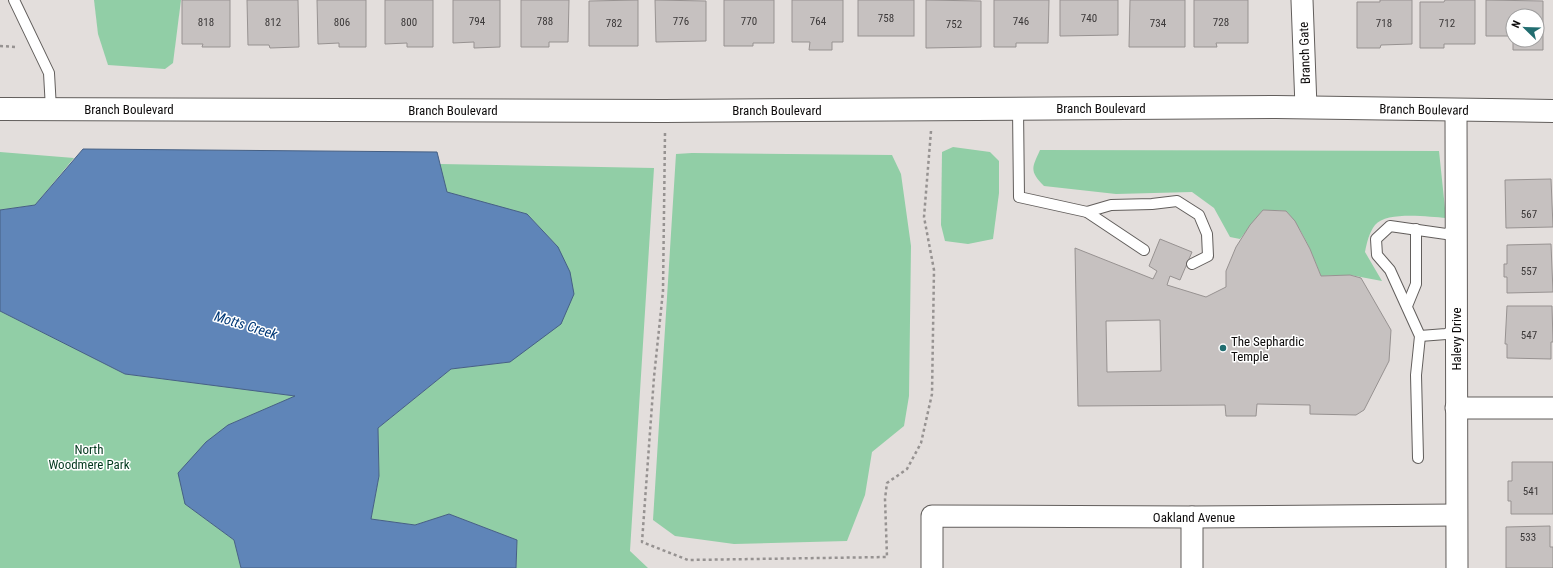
<svg xmlns="http://www.w3.org/2000/svg" width="1553" height="568" viewBox="0 0 1553 568" font-family="'Roboto Condensed',sans-serif">
<style>
.green{fill:#91cea6}
.water{fill:#5f85b8;stroke:#466084}
.building{fill:#c6c1c0;stroke:#979291;fill-rule:evenodd}
.lines{fill:none;stroke-linecap:round;stroke-linejoin:round}
.service-casing{stroke:#625e5c;stroke-width:12}
.minor-casing{stroke:#625e5c;stroke-width:23}
.tertiary-casing{stroke:#625e5c;stroke-width:24}
.path{stroke:#969291;stroke-width:2.5;stroke-dasharray:3 3;stroke-linecap:butt}
.service{stroke:#fff;stroke-width:10}
.minor{stroke:#fff;stroke-width:21}
.tertiary{stroke:#fff;stroke-width:22}
.poi-dot{fill:#216d70;stroke:#fff;stroke-width:1.5}
.labels{text-anchor:middle;stroke-width:3;stroke-linejoin:round;paint-order:stroke}
.number-label{font-size:11px;fill:#3b3838}
.street-label{font-size:13px;fill:#0d0b0b;stroke:#fff}
.poi-label{font-size:13px;fill:#0d0b0b;stroke:#fff;text-anchor:start}
.park-label{font-size:13px;fill:#03391e;stroke:#fff}
.water-label{font-size:14px;font-style:italic;fill:#013877;stroke:#fff}
</style>
<rect width="100%" height="100%" fill="#e3dedc"/>
<g class="green">
<path d="M94 0H181L173 63 165 69 108 65 98 34Z"/>
<path d="M953 147 990 152 999 161V193L993 239 968 244 945 241 941 225 942 152Z"/>
<path d="M1040 150 1439 151 1446 218C1429 217 1387 211 1375 225 1369 233 1367 242 1365 252L1382 281 1350 275 1321 276C1312 254 1303 229 1286 211L1263 210 1240 239 1230 237 1214 208 1192 192 1116 194 1044 186C1029 171 1032 168 1040 150Z"/>
<path d="M0 152 74 158 35 205 0 210Z"/>
<path d="M692 153 892 155 901 174 911 246 909 396 904 426 872 452 865 495 847 541 734 544 675 536 653 520 676 154Z"/>
<path d="M440 164 654 168 630 551 648 568H516L517 540 449 514 415 525 371 519 379 476 378 428 451 369 510 362 558 247 527 214 446 192Z"/>
<path d="M0 311 125 374 296 396 228 425 185 504 234 540 241 568H0Z"/>
</g>
<path class="water" d="M83 149 437 152 447 192 527 214 558 247 570 272 574 294 561 324 510 362 451 369 378 428 379 476 371 519 415 525 449 514 517 540 516 568H241L234 540 185 504 178 473 206 442 228 425 295 396 125 374 0 311V210L35 205Z"/>
<g class="building">
<path d="M182 0H230V47H202L203 44H182Z"/>
<path d="M247 0H298L299 47 270 48 269 45H248Z"/>
<path d="M317 0H366V47H339V43L318 44Z"/>
<path d="M385 0H433V47H407V43L385 44Z"/>
<path d="M453 0H500V47L474 48V42L453 43Z"/>
<path d="M521 0H569L568 42H549V47H521Z"/>
<path d="M638 0V46H589V1Z"/>
<path d="M655 0 706 1V41L656 42Z"/>
<path d="M724 0H774V43H753V46H724Z"/>
<path d="M792 0H843V42H832V50H809L810 42H792Z"/>
<rect x="858" y="0" width="56" height="36"/>
<path d="M926 0 981 1V47L926 48Z"/>
<path d="M994 0H1049L1048 43H1016V47H994Z"/>
<path d="M1060 0H1118V35L1060 36Z"/>
<path d="M1130 0H1185V47H1129Z"/>
<path d="M1194 0H1248V43H1216L1217 47H1194Z"/>
<path d="M1380 0H1412V44L1381 45 1380 48H1357V2H1380Z"/>
<path d="M1445 0H1475V44H1444V48H1420V2H1444Z"/>
<path d="M1486 0 1543 1V50H1513V38V40H1537V16H1513V36H1486Z"/>
<path d="M1551 179 1553 227 1506 228 1505 180Z"/>
<path d="M1263 210 1286 211 1295 221 1310 249 1321 276 1350 275 1361 278 1391 330 1389 361 1364 410 1356 415 1310 414V405L1257 404 1256 416H1226L1225 405 1078 406 1075 248 1153 279 1157 271 1149 266 1160 239 1192 252 1180 280 1170 276 1167 285 1206 297 1226 287V271L1236 247 1250 225ZM1160 320 1161 371 1107 372 1106 321Z"/>
<path d="M1551 244 1553 292 1507 293V277H1504V264H1507V245Z"/>
<path d="M1507 306H1552L1553 342H1551V359L1507 358V344H1505Z"/>
<path d="M1512 462H1553V514H1511V501H1508V481H1512Z"/>
<path d="M1550 526V547H1553V568H1506V527Z"/>
</g>
<g class="lines">
<g class="service-casing">
<g id="service">
<path d="M14 0 49 73 51 109"/>
<path d="M1018 109 1019 197 1087 212 1144 250"/>
<path d="M1087 212 1111 205 1152 204 1177 201 1199 215 1207 234 1208 256 1192 264"/>
<path d="M1407 306 1416 284V229"/>
<path d="M1420 336 1446 334 1456 329"/>
<path d="M1418 458 1416 375 1420 336 1390 270 1377 255 1376 239 1390 226 1446 234 1456 230"/>
</g>
</g>
<g class="minor-casing">
<g id="minor">
<path d="M1302 0 1306 107"/>
<path d="M1456 110 1457 568"/>
<path d="M1456 408H1553"/>
<path d="M1192 517V568"/>
<path d="M932 568V516L1192 517 1456 515"/>
</g>
</g>
<g class="tertiary-casing">
<path id="tertiary" d="M0 109 664 111 1276 107 1553 111"/>
</g>
<g class="path">
<path d="M0 46 17 47"/>
<path d="M665 133 663 291 654 377 642 542 688 560 887 557 885 499 887 483 907 469 921 443 932 394 934 270 924 217 931 131"/>
</g>
<use href="#service" class="service"/>
<use href="#minor" class="minor"/>
<use href="#tertiary" class="tertiary"/>
</g>
<circle class="poi-dot" cx="1223" cy="348" r="4"/>
<g class="labels">
<g class="number-label">
<text x="886" y="22">758</text>
<text x="1089" y="22">740</text>
<text x="477" y="25">794</text>
<text x="545" y="25">788</text>
<text x="681" y="25">776</text>
<text x="749" y="25">770</text>
<text x="818" y="25">764</text>
<text x="1021" y="25">746</text>
<text x="206" y="26">818</text>
<text x="273" y="26">812</text>
<text x="342" y="26">806</text>
<text x="409" y="26">800</text>
<text x="1221" y="26">728</text>
<text x="614" y="27">782</text>
<text x="1158" y="27">734</text>
<text x="1384" y="27">718</text>
<text x="1447" y="27">712</text>
<text x="954" y="28">752</text>
<text x="1529" y="218">567</text>
<text x="1529" y="275">557</text>
<text x="1529" y="339">547</text>
<text x="1531" y="495">541</text>
<text x="1528" y="541">533</text>
</g>
<g class="street-label">
<text transform="translate(1304 53) rotate(-92)" y="5">Branch Gate</text>
<text x="1101" y="113">Branch Boulevard</text>
<text x="129" y="114">Branch Boulevard</text>
<text transform="translate(1424 109) rotate(1)" y="5">Branch Boulevard</text>
<text x="453" y="115">Branch Boulevard</text>
<text x="777" y="115">Branch Boulevard</text>
<text transform="translate(1456 339) rotate(-90)" y="5">Halevy Drive</text>
<text x="1194" y="522">Oakland Avenue</text>
</g>
<g class="poi-label">
<text x="1231" y="346">The Sephardic<tspan x="1231" dy="15">Temple</tspan></text>
</g>
<g class="park-label">
<text x="89" y="454">North<tspan x="89" dy="15">Woodmere Park</tspan></text>
</g>
<g class="water-label">
<text transform="translate(246 325) rotate(17)" y="5">Motts Creek</text>
</g>
</g>
<g transform="translate(1525 28) rotate(293)"><circle r="19" fill="#ffffff" stroke="#9e9d9d"/>
<path d="M0-3L7 15L0 10L-7 15Z" fill="#216d70"/>
<text y="-6" font-size="11" font-weight="bold" text-anchor="middle" fill="#0d0b0b">N</text>
</g>
</svg>
